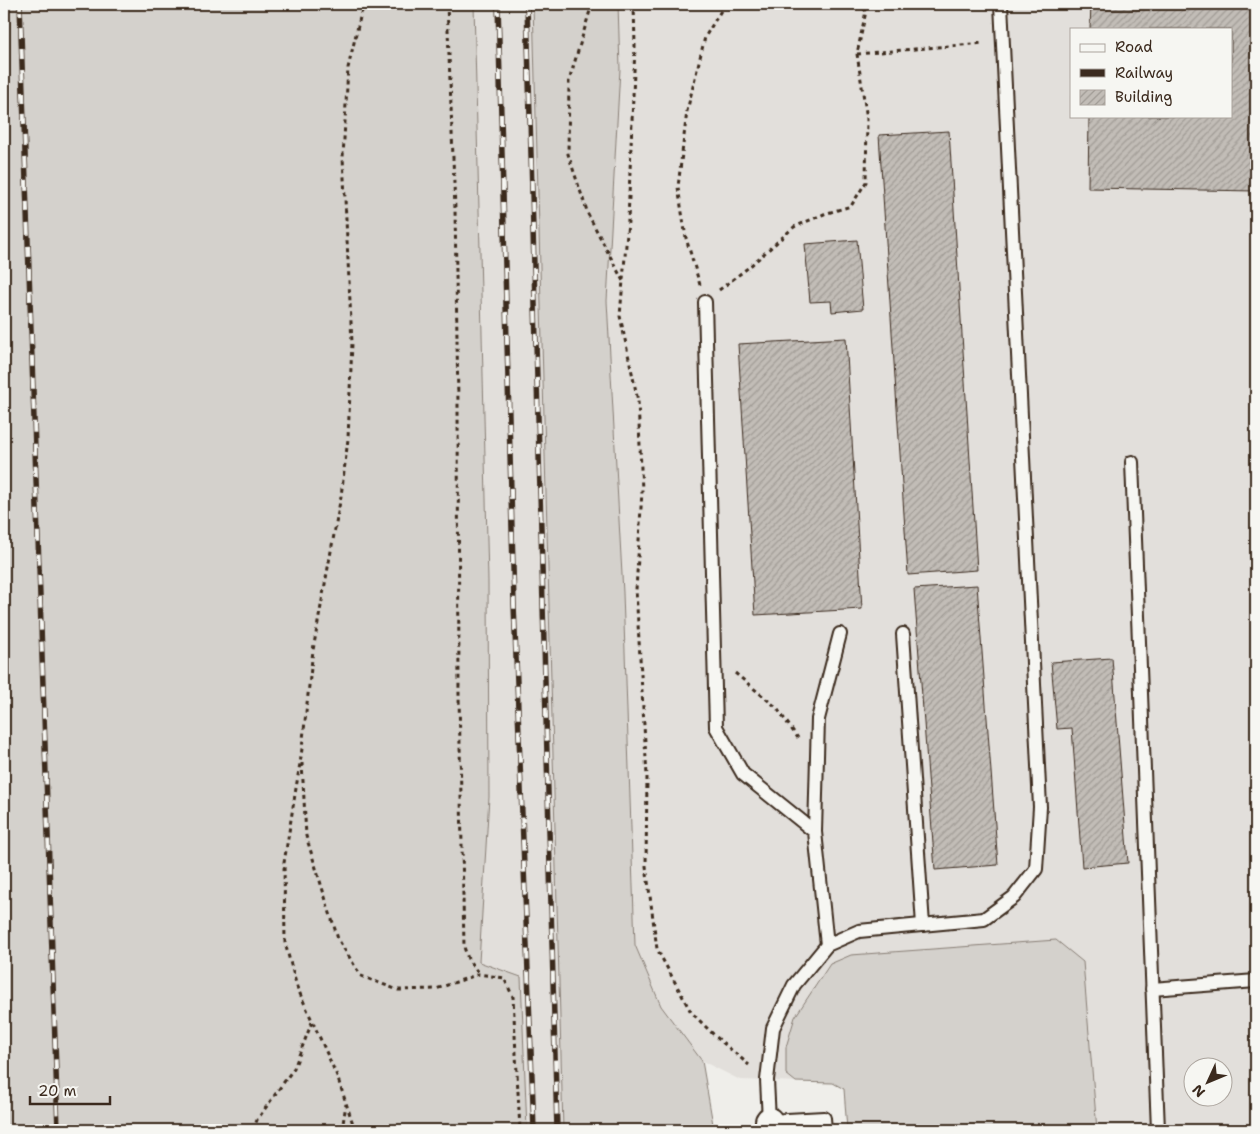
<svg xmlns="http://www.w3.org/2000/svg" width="1260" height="1134" viewBox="0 0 1260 1134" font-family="'Shantell Sans',sans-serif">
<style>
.built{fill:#e2dfdb;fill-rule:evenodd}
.grass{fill:#d4d1cc;stroke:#887e75}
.building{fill:url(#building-hatch);stroke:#3b2a1e}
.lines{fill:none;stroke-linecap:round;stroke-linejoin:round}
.service-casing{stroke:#3b2a1e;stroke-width:16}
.minor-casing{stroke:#3b2a1e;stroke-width:30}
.path{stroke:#3b2a1e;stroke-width:3;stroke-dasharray:4 4;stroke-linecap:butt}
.service{stroke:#f6f6f2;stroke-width:12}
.minor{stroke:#f6f6f2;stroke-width:26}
.rail-casing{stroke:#3b2a1e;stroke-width:5.5}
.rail{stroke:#f6f6f2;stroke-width:4;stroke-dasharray:11;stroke-linecap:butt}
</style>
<defs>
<pattern id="building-hatch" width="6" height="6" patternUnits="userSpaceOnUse" patternTransform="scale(1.25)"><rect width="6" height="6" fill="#c2bdb7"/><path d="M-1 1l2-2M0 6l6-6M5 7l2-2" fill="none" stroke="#9f9a94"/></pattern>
</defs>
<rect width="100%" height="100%" fill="#efeeea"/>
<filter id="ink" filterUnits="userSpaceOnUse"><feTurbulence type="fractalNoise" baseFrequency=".02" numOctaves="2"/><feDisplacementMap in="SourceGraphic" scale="10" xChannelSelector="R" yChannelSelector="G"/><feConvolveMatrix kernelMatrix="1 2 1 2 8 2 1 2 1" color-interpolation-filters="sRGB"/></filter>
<g filter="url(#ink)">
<g class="built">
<path d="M474 4H533L563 1130H527L521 978 479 962 489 797 488 581Z"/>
<path d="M618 4H1256V1130H847L844 1090 833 1083 740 1080 702 1061 661 1006 635 945 623 593 607 301 620 69ZM1071 29H1231V116H1071ZM1192 1066H1222V1096H1192Z"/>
</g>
<g class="grass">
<path d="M4 4H474L488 581 489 797 479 962 521 977 527 1130H4Z"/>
<path d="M533 4H618L620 69 607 301 623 593 635 945 661 1006 702 1061 714 1130H563Z"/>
<path d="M1056 940 1083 962 1097 1130H847L844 1089 833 1083 796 1082 786 1074V1047L795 1017 830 964 851 955Z"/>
</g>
<g class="building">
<path d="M1091 4H1256V191L1088 188 1089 116H1231V29H1090Z"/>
<path d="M949 131 977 570 908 575 879 135Z"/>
<path d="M857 240 863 309 832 312 831 301 810 302 805 244Z"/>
<path d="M846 338 862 609 755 615 738 344Z"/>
<path d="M977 585 998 865 935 870 914 589Z"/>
<path d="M1112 658 1128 863 1082 867 1072 728 1057 729 1051 662Z"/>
</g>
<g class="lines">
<g class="service-casing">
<g id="service">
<path d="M705 302 716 727 743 774 815 832 827 945"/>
<path d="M1132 462 1158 1130"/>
<path d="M903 634 923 925"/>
<path d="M815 832 818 719 840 634"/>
<path d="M1152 989 1256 981"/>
<path d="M825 1130 824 1118 769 1121 767 1080 773 1028 794 985 827 945 859 931 984 919 1014 897 1036 869 1040 807 1001 4"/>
</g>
</g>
<g class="minor-casing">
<path id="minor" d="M769 1121 770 1130"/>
</g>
<g class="path">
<path d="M447 4 455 209 458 404 459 696 464 947 468 959 479 974"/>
<path d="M592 4 569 81 568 154 588 214 623 281"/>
<path d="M634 4 635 46 628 221 620 316 638 401 642 491 636 590 647 776 646 866 657 949 691 1012 715 1036 749 1065"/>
<path d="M857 54 984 43"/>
<path d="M700 285 686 238 678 187 687 111 705 37 725 4"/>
<path d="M719 290 749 267 794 227 824 214 851 206 866 182 867 119 857 54 866 11 859 4"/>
<path d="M735 673 776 707 798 738"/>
<path d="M302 763 306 836 338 939 361 976 398 990 436 989 479 974 504 978 513 997 520 1130"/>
<path d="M253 1130 257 1120 294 1068 312 1022"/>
<path d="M342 1130 346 1104"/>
<path d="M355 1130 337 1076 297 987 285 943 284 863 301 757 313 650 341 496 348 439 352 343 343 157 348 68 361 13 367 4"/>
</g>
<use href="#service" class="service"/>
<use href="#minor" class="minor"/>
<g class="rail-casing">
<g id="rail">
<path d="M20 4 58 1130"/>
<path d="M498 4 514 604 534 1130"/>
<path d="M527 4 557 1130"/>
</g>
</g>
<use href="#rail" class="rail"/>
</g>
</g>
<rect width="1260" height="1134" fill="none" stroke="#f6f6f2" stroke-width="20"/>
<rect x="10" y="10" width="1240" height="1114" fill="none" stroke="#3b2a1e" stroke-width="2" filter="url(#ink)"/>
<rect x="1070" y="28" width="162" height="90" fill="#f6f6f2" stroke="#aba49d"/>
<rect x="1080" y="44" width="25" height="8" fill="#f6f6f2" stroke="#aba49d"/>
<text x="1115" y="52" font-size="15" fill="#3b2a1e">Road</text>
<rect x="1080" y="69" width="25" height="8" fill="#3b2a1e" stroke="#aba49d"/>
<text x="1115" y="78" font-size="15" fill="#3b2a1e">Railway</text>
<rect x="1080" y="90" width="25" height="15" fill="url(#building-hatch)" stroke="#aba49d"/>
<text x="1115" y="102" font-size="15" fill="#3b2a1e">Building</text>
<g transform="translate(1208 1082) rotate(226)"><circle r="24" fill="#f6f6f2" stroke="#aba49d"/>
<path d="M0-4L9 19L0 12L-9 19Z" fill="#3b2a1e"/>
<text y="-8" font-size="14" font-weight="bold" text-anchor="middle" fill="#3b2a1e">N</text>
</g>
<path d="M30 1096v8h80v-8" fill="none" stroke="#3b2a1e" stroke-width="2.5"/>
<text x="38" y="1096" font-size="15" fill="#3b2a1e" stroke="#f6f6f2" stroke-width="4" paint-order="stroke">20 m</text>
</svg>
